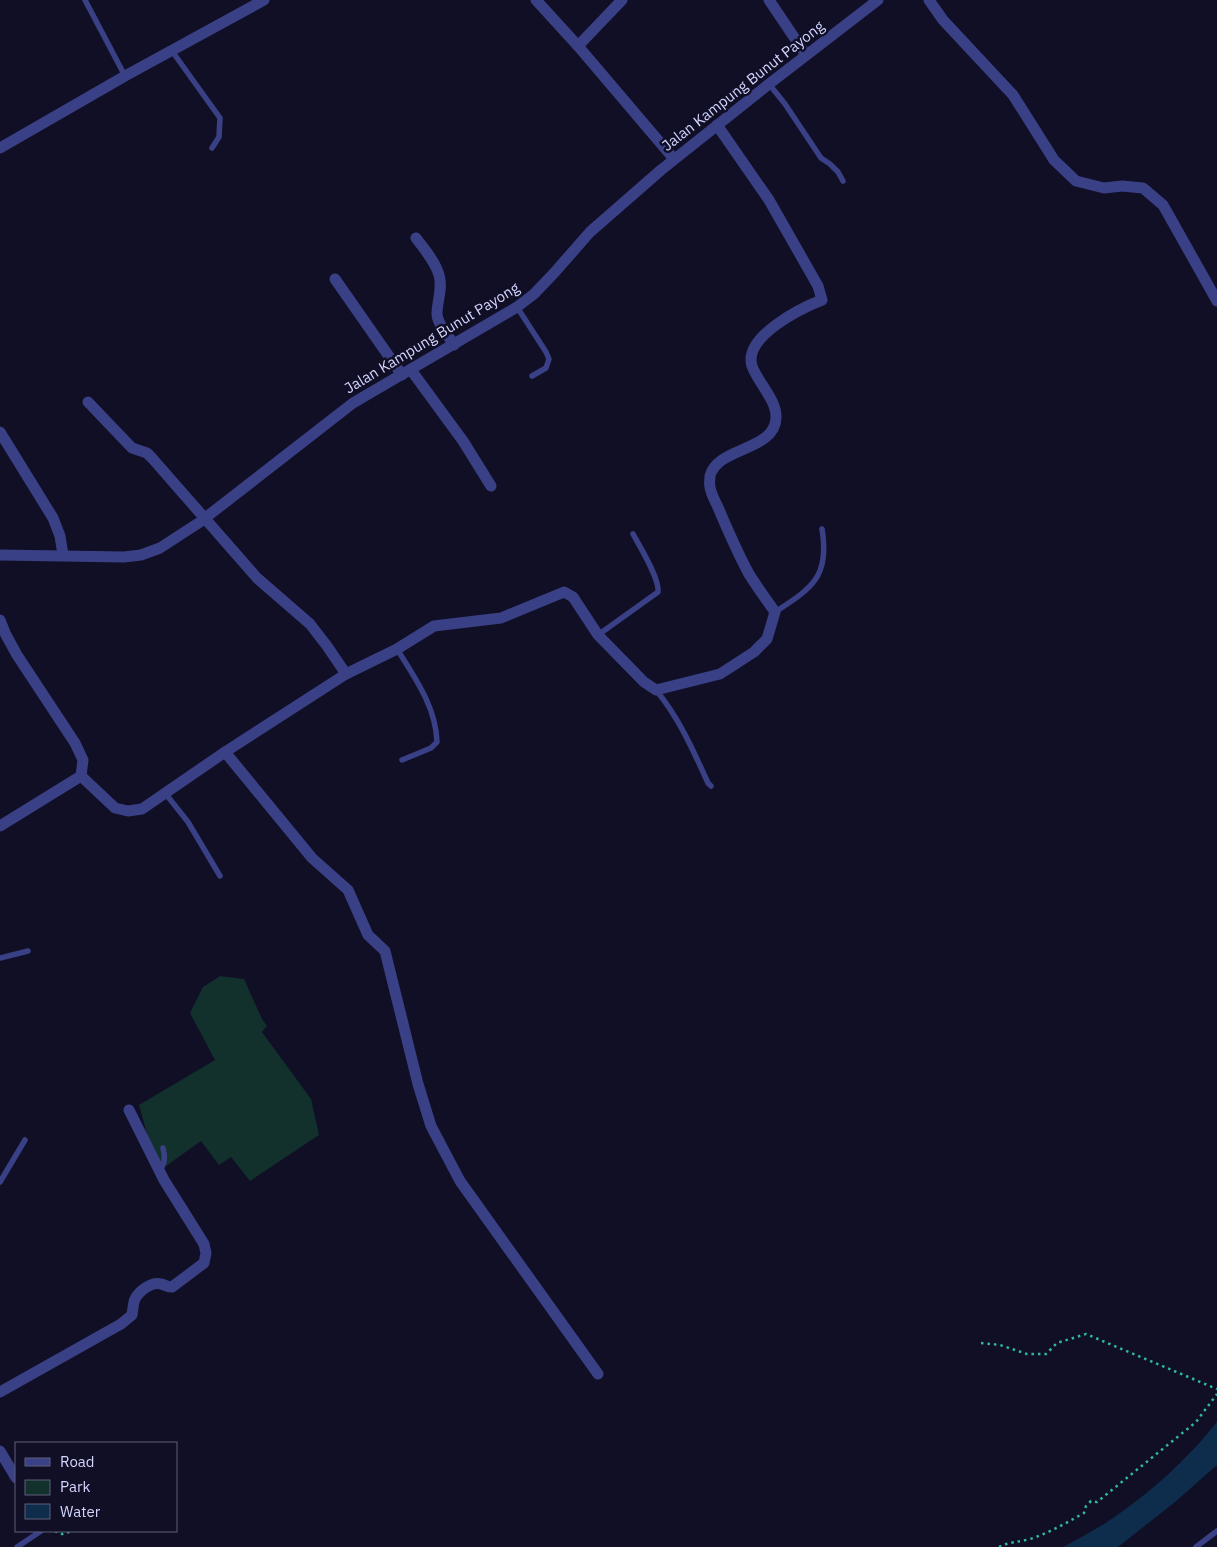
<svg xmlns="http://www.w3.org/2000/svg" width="1217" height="1547" viewBox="0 0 1217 1547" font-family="'IBM Plex Sans',sans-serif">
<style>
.green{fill:#12302c}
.water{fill:#0e2c4b}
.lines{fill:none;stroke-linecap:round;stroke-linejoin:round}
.path{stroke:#30b8a0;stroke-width:2.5;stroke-dasharray:2.5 4;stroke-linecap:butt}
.service{stroke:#3a4085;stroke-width:5.5}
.minor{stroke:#3a4085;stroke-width:11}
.labels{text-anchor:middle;stroke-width:5;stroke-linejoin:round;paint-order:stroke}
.street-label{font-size:15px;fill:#d4d5ff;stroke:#100f26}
</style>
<rect width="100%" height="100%" fill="#100f26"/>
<path class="green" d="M220 976 244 979 262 1019 267 1026 262 1032 311 1099 319 1135 250 1181 231 1157 219 1165 201 1141 166 1166C151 1159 144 1121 139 1105L215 1060 190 1013 203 987Z"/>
<path class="water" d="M1217 1422V1465L1175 1502 1118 1547H1063C1078 1539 1093 1531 1107 1522 1148 1495 1187 1460 1217 1422Z"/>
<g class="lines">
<g class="path">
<path d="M981 1343 1000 1345 1027 1354H1046L1057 1343 1086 1334 1217 1389"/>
<path d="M55 1531 62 1534 72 1531"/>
<path d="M999 1547C1009 1542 1019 1542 1030 1539 1049 1533 1066 1523 1084 1513L1086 1506 1091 1501 1097 1502 1196 1422 1217 1394"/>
</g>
<g class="service">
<path d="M85 0 125 76"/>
<path d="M172 51 220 118 219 137 212 148"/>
<path d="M769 84 785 104 821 158 830 164 838 172 843 181"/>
<path d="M517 307 546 352 549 359 546 368 532 376"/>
<path d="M775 612C812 588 830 577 822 529"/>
<path d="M598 635 658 592C660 579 640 547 633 534"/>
<path d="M397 649C415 678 436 707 437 742L431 748 402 760"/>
<path d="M656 690C679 718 693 750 708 783L711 786"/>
<path d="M165 793 188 822 220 876"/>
<path d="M0 958 28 951"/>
<path d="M159 1170C166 1165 165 1156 163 1148"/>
<path d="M0 1182 25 1140"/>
<path d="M17 1547 41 1531"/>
<path d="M1196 1547 1217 1531"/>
</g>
<g class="minor">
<path d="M536 0 578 46 674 159"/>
<path d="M769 0 806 55"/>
<path d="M929 0 943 20 1013 95 1054 160 1076 181 1104 188 1122 186 1143 188 1163 205 1217 301"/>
<path d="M578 46 622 0"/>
<path d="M0 148 125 76 264 0"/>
<path d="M416 238C424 249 435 261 439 275 443 288 437 301 437 314 437 324 449 336 454 345"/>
<path d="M335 279 402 375"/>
<path d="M411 370 463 441 491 486"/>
<path d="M88 402 132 448 147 453 152 458 257 578 310 624 327 646 346 674"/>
<path d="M0 432 53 518 60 536 63 555"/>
<path d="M0 555 124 557 141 555 160 548 200 522 353 403 517 307 534 294 555 272 590 232 661 170 769 84 878 0"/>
<path d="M0 620 6 635 17 655 75 743 83 760 81 776"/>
<path d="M225 752 312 858 348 890 368 935 385 951 418 1084 431 1126 460 1181 598 1374"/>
<path d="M0 826 81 776 115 808 128 811 142 809 225 752 346 674 397 649 434 626 501 618 564 592 573 597 598 635 644 682 656 690 720 674 754 652 767 639 775 612C766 599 757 587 749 574 738 554 729 533 720 512 717 504 711 495 710 487 709 484 710 479 710 476 717 447 775 451 776 418 777 400 758 383 752 366 743 337 801 308 822 300L818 286 769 200 717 125"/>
<path d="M0 1392 121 1324 132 1315C133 1310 133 1303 135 1299 139 1291 152 1281 161 1284 166 1285 167 1287 172 1287L204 1263 206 1253 204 1244 164 1180 129 1110"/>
<path d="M0 1451 16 1478"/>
</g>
</g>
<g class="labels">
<g class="street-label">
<text transform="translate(743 86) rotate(-38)" y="5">Jalan Kampung Bunut Payong</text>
<text transform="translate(432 338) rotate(-31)" y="5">Jalan Kampung Bunut Payong</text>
</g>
</g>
<rect x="15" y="1442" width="162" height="90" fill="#100f26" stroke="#5e5e7d"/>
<rect x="25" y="1458" width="25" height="8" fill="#3a4085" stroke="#5e5e7d"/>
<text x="60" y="1467" font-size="15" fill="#d4d5ff">Road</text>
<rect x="25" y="1480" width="25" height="15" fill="#12302c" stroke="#5e5e7d"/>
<text x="60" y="1492" font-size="15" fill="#d4d5ff">Park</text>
<rect x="25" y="1504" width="25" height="15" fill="#0e2c4b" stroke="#5e5e7d"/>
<text x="60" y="1517" font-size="15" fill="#d4d5ff">Water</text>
</svg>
